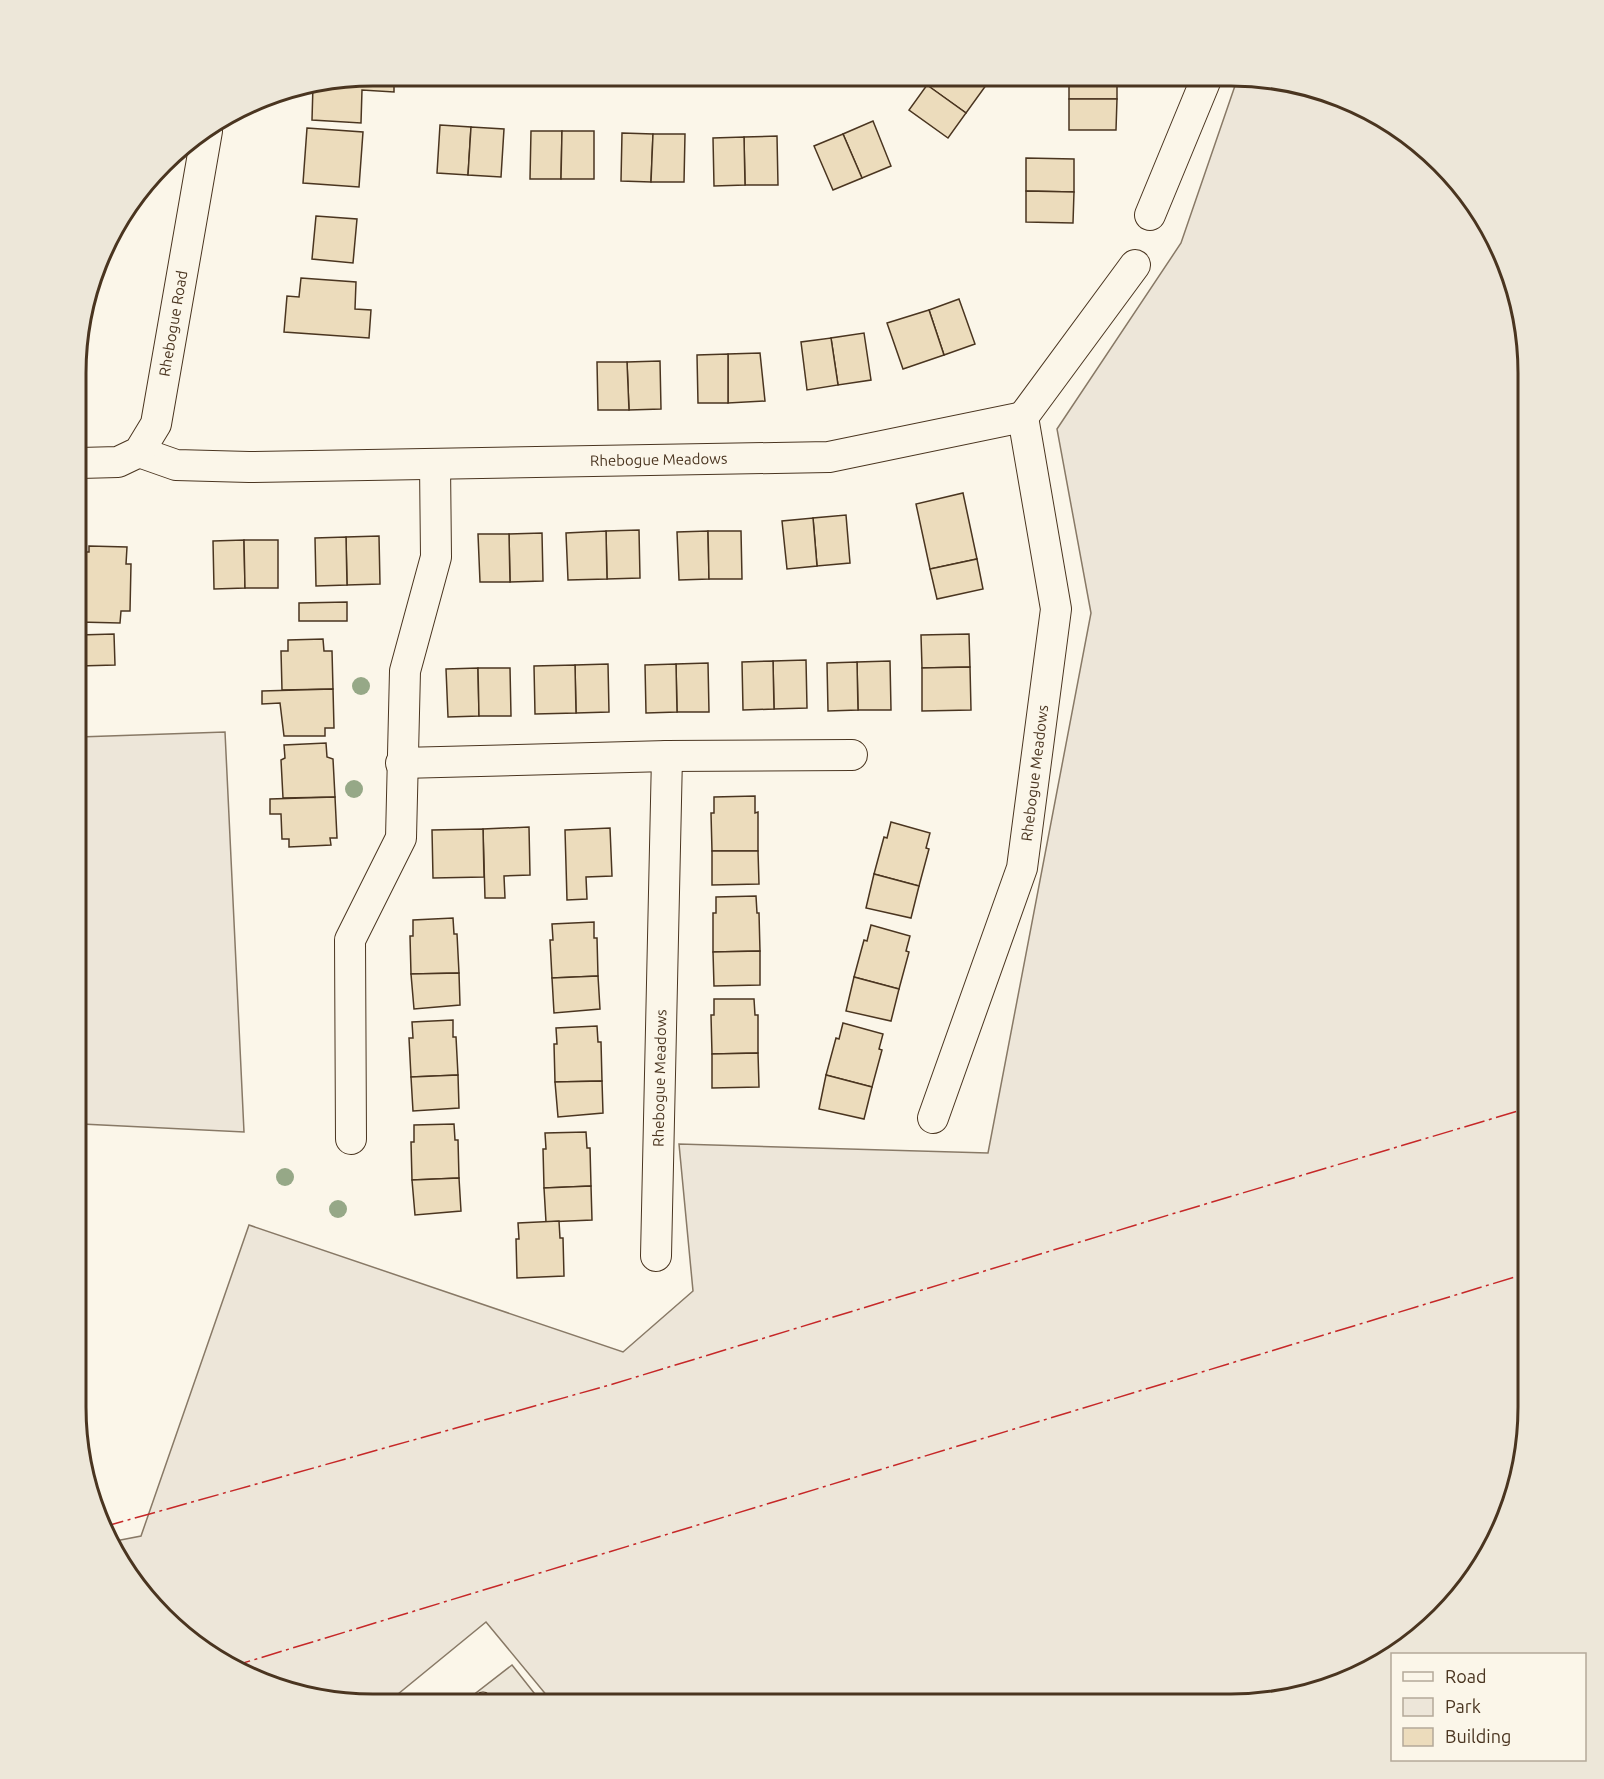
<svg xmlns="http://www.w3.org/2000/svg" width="1604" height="1779" viewBox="0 0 1604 1779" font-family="Ubuntu,sans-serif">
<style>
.green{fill:#ede6d9;stroke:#887966;stroke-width:1.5}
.parking{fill:#ede7d9;stroke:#887966;stroke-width:1.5}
.building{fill:#ecdcbc;stroke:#4a3520;stroke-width:1.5}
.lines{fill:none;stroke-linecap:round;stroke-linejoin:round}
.lane-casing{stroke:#4a3520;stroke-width:17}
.street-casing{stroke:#4a3520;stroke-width:32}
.lane{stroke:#fbf6e9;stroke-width:15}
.street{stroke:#fbf6e9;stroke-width:30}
.power{stroke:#c62828;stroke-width:1.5;stroke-dasharray:21 4.5 3 4.5;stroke-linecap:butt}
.tree{fill:#96a887}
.labels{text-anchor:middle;stroke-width:4.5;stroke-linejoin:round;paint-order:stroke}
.street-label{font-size:15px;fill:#4a3520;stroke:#fbf6e9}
.rim{fill:none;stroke:#4a3520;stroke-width:3}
</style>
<rect width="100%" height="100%" fill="#fbf6e9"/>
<g class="green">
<path d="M1238 77 1270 78 1328 91 1397 125 1479 207 1513 277 1528 353V1426L1519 1484 1489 1555 1455 1603 1397 1654 1327 1688 1251 1703H553L486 1622 387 1703H353L295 1694 223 1664 162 1617 125 1572 110 1542 141 1536 249 1225 623 1352 693 1291 679 1144 988 1153 1091 613 1057 429 1181 243Z"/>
<path d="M225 732 244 1132 82 1124 77 1100 79 737Z"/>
</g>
<path class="parking" d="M512 1665 542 1703H463Z"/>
<g class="building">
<path d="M372 75H394V92L362 90 361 123 312 120 313 85Z"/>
<path d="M933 77H992L966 113 927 85Z"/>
<rect x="1069" y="77" width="48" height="22"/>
<path d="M927 85 966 113 948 138 909 110Z"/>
<path d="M1069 99H1117L1116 130H1069Z"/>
<path d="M873 121 891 166 862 178 843 134Z"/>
<path d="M440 125 471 127 468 175 437 173Z"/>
<path d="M471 127 504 129 501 177 468 175Z"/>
<path d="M307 128 363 132 359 187 303 183Z"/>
<path d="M531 131H562L561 179H530Z"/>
<path d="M562 131H594V179H561Z"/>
<path d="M622 133 653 134 651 182 621 181Z"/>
<path d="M653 134H685L684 182H651Z"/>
<path d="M843 134 862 178 833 190 814 146Z"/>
<path d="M777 136 778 185H745L744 137Z"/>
<path d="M744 137 745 185 714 186 713 138Z"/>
<path d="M1026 158 1074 159V192L1026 191Z"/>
<path d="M1026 191 1074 192 1073 223 1026 222Z"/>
<path d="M316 216 357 219 353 263 312 259Z"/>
<path d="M301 278 356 282 355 309 371 310 369 338 284 332 287 296 299 297Z"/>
<path d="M959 299 975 344 944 355 929 310Z"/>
<path d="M929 310 944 355 903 369 887 323Z"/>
<path d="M864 333 871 380 838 385 831 338Z"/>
<path d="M831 338 838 385 807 390 801 342Z"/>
<path d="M760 353 765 401 728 403V354Z"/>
<path d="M728 354V403H698L697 355Z"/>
<path d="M660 361 661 409 629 410 627 362Z"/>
<path d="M597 362H627L629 410H598Z"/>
<path d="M963 493 977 559 930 569 916 504Z"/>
<path d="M846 515 850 563 817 566 813 518Z"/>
<path d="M813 518 817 566 787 569 782 521Z"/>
<path d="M639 530 640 578 607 579 606 531Z"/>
<path d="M606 531 607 579 568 580 566 533Z"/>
<path d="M708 531 709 579 679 580 677 532Z"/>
<path d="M708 531H741L742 579H709Z"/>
<path d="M542 533 543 581 510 582 509 534Z"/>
<path d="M478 534H509L510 582H480Z"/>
<path d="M379 536 380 584 347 585 346 537Z"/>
<path d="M346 537 347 585 316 586 315 538Z"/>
<path d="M244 540 245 588 214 589 213 541Z"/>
<path d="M244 540H278V588H245Z"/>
<path d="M89 546 127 547 126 564H131L130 611H121L120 623 79 622 80 552H89Z"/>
<path d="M977 559 983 589 937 599 930 569Z"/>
<path d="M347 602V621H299V603Z"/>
<path d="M114 634 115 665 79 666V635Z"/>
<path d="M969 634 970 667 922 668 921 635Z"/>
<path d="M323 639 324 651H332L333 689 282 690 281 651H288V640Z"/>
<path d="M806 660 807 708 774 709 773 661Z"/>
<path d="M773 661 774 709 743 710 742 662Z"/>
<path d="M890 661 891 710H858L857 662Z"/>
<path d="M857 662 858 710 828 711 827 663Z"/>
<path d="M708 663 709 712H677L676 664Z"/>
<path d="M608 664 609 712 576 713 575 665Z"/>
<path d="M676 664 677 712 646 713 645 665Z"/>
<path d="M575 665 576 713 535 714 534 666Z"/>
<path d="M970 667 971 710 922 711V668Z"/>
<path d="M478 668 479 716 448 717 446 669Z"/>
<path d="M478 668H510L511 716H479Z"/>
<path d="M333 689 334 728H325V736H284L280 703 262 704V691Z"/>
<path d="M326 743 327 757 333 759 335 797 283 798 281 760 285 758 284 745Z"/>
<path d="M755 796V813L758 812V851H712L711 813H714V797Z"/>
<path d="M335 797 337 838H330L331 845 289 847V839H282L281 814H270V799Z"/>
<path d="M891 822 930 833 926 848 929 849 919 886 874 874 884 837 887 838Z"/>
<path d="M529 827 530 875 504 876 505 898H485L483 829Z"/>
<path d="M610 828 612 876 586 877 587 899 567 900 565 830Z"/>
<path d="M483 829 484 877 433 878 432 830Z"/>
<path d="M712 851H758L759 884 712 885Z"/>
<path d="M874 874 919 886 911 918 866 908Z"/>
<path d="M756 896 757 913H759L760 951 713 952V913H716V897Z"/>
<path d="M453 918 454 934H457L459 973 411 974 410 936H413V920Z"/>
<path d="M594 922V938H597L598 976 552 978 550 940H553L552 924Z"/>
<path d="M871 925 910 936 906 951 909 952 899 989 854 977 864 940 867 941Z"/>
<path d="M760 951V985L714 986 713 952Z"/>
<path d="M459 973 460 1005 414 1009 411 974Z"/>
<path d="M598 976 600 1009 554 1013 552 978Z"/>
<path d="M854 977 899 989 891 1021 846 1011Z"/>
<path d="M714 999H754L755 1015H758V1053L712 1054 711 1015H714Z"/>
<path d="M453 1020V1037H456L458 1075 411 1077 409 1038H413L412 1022Z"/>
<path d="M843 1023 883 1034 879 1049 882 1050 872 1087 826 1075 836 1038 839 1039Z"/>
<path d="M597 1026 598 1042H601L602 1081 555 1082 554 1044H557L556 1028Z"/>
<path d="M758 1053 759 1087 712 1088V1054Z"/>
<path d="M458 1075 459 1108 413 1111 411 1077Z"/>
<path d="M826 1075 872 1087 864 1119 819 1109Z"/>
<path d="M602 1081 603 1113 558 1117 555 1082Z"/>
<path d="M454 1124 455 1140H458L459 1178 412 1180 411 1142H414V1125Z"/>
<path d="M586 1132 587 1148H590L591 1186 544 1188 543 1149H546L545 1133Z"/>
<path d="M459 1178 461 1211 415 1215 412 1180Z"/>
<path d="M591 1186 592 1220 546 1222 544 1188Z"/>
<path d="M559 1221 560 1238H563L564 1276 517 1278 516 1239H519L518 1223Z"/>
</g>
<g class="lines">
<g class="lane-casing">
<path id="lane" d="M483 1700 486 1703"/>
</g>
<g class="street-casing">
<g id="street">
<path d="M1150 215 1207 77"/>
<path d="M1023 417 1135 265"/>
<path id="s1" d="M139 452 176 465 249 467 829 457 1023 417 1056 609 1022 868 933 1118"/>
<path id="s2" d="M80 463 118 462 139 452 156 424 207 131"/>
<path d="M401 763 667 756 852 755"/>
<path d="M351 1139 350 940 401 838 405 671 436 557 435 464"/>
<path id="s3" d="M656 1256 667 756"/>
</g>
</g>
<use href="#lane" class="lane"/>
<use href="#street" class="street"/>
<g class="power">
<path d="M103 1527 613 1384 1172 1214 1528 1108"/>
<path d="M230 1667 1528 1273"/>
</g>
</g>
<g class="tree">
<circle cx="361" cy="686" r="9"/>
<circle cx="354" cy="789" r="9"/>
<circle cx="285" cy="1177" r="9"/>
<circle cx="338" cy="1209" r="9"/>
</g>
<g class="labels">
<g class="street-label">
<text dy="5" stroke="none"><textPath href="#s2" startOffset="196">Rhebogue Road</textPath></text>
<text dy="5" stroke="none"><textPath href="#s1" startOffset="522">Rhebogue Meadows</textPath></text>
<text transform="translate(1035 773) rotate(-83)" y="5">Rhebogue Meadows</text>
<text dy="5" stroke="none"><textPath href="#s3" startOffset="178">Rhebogue Meadows</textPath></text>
</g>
</g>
<path d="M0 0H1604V1779H0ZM373 86H1231A287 287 0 0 1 1518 373V1407A287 287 0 0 1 1231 1694H373A287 287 0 0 1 86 1407V373A287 287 0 0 1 373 86Z" fill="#ede7d9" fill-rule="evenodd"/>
<path class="rim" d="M373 86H1231A287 287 0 0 1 1518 373V1407A287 287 0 0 1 1231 1694H373A287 287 0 0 1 86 1407V373A287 287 0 0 1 373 86Z"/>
<rect x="1391" y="1653" width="195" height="108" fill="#fbf6e9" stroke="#b4a999" stroke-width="1.5"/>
<rect x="1403" y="1672" width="30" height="9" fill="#fbf6e9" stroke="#b4a999" stroke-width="1.5"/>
<text x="1445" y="1683" font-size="18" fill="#4a3520">Road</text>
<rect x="1403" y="1698" width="30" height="18" fill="#ede6d9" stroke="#b4a999" stroke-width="1.5"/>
<text x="1445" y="1713" font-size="18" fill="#4a3520">Park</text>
<rect x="1403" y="1728" width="30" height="18" fill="#ecdcbc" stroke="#b4a999" stroke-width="1.5"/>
<text x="1445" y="1743" font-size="18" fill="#4a3520">Building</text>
</svg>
